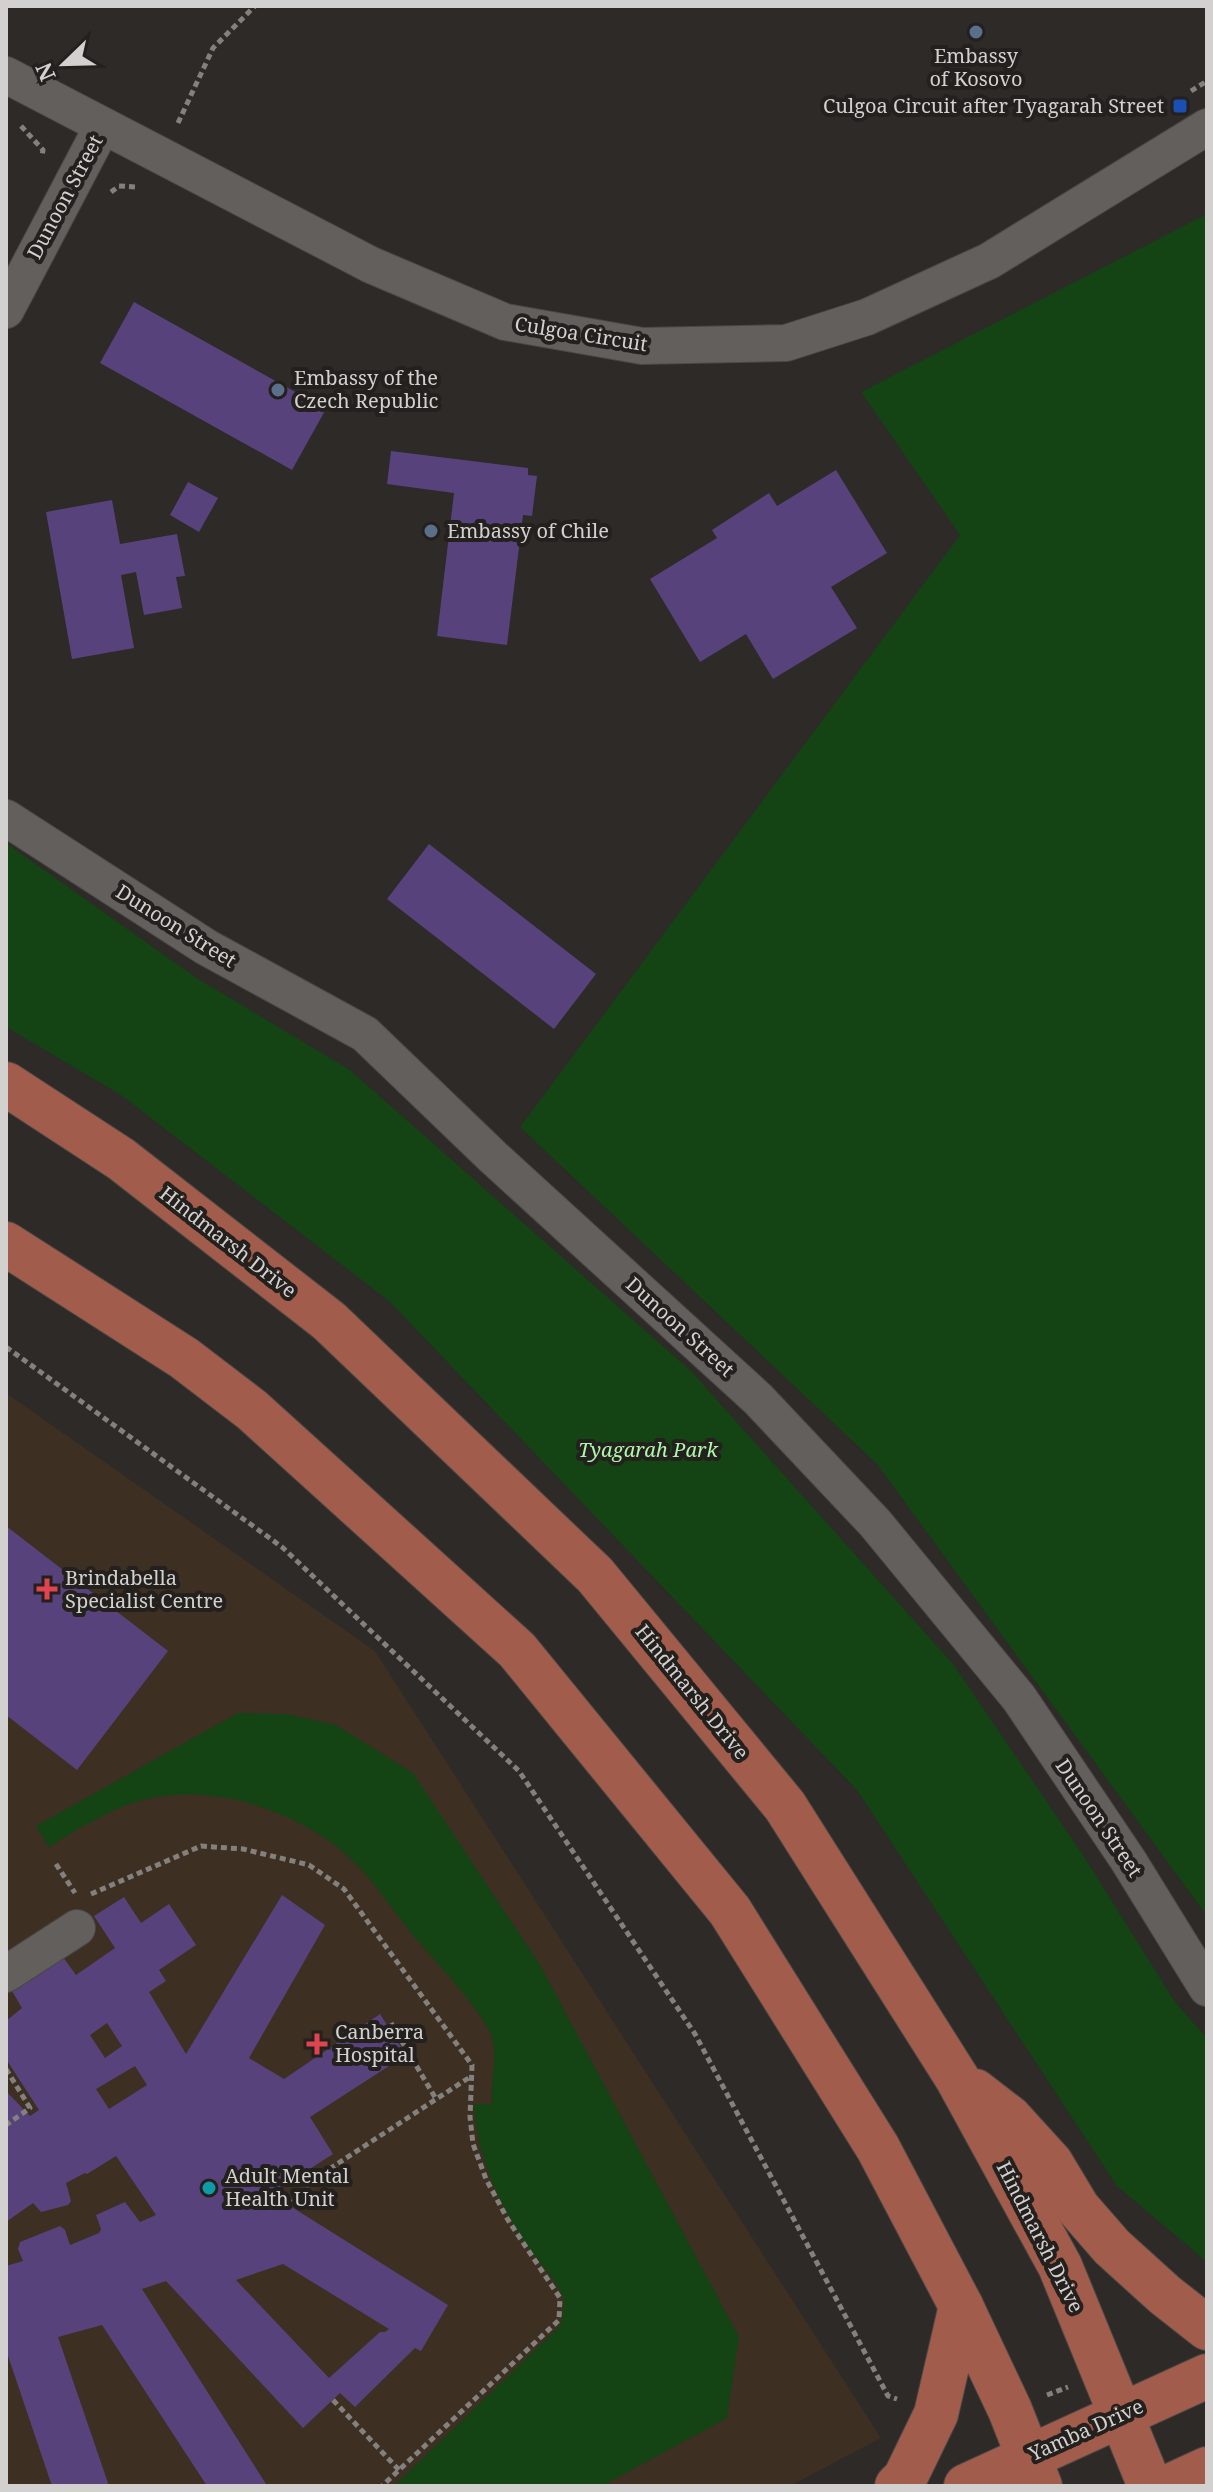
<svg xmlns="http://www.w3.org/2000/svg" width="1213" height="2492" viewBox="0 0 1213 2492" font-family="'Noto Serif',serif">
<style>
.medical{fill:#3d2f22}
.green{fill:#144314}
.building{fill:#58427c;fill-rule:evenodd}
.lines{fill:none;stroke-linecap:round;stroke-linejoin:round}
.minor-casing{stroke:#4a4745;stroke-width:38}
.major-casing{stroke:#4a4745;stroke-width:46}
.path{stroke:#83807e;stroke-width:5;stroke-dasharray:6 4;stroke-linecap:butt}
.minor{stroke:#625f5c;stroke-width:36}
.major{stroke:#a25c4b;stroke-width:44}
.service-dot{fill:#5c6f8a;stroke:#23201e;stroke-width:3}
.transit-dot{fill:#1a4fb4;stroke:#23201e;stroke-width:3}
.health-dot{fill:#e0444e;stroke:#23201e;stroke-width:3}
.culture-dot{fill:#0f9aa8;stroke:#23201e;stroke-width:3}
.labels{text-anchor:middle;stroke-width:8;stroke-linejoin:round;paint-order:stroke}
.poi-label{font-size:20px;fill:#d3d1cf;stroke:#23201e;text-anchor:start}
.street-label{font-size:20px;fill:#d3d1cf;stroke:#23201e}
.park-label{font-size:20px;font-style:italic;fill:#aff8ab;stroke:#23201e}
</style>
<rect width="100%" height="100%" fill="#2d2a27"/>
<path class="medical" d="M6 1393 375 1651 881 2438 790 2486H6Z"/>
<g class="green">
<path d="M1207 214V1916L877 1464 520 1127 960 535 861 392Z"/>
<path d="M6 843 195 977 350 1070 691 1371 953 1664 1081 1852 1175 2002 1207 2038V2262L1117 2186 857 1790 389 1301 121 1095 6 1027Z"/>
<path d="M238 1713 287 1714 336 1725 413 1773 540 1965 739 2337 727 2418 602 2486H394L561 2325C562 2316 566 2303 562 2295 552 2274 534 2257 522 2238 496 2197 476 2152 474 2104H492C490 2086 498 2054 491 2035 481 2009 432 1958 412 1934 390 1907 369 1873 342 1851 291 1809 213 1784 147 1799 112 1807 80 1828 49 1847L36 1826Z"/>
</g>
<g class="building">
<path d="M134 302 326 409 292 470 100 363Z"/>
<path d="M391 451 528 468V475L537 476 532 516 523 515 507 645 437 636 454 493 387 484Z"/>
<path d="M836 470 887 553 831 587 857 628 773 679 746 634 700 662 650 579 717 538 712 530 769 493 777 506Z"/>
<path d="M188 482 218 498 199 532 170 515Z"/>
<path d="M112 500 120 544 177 534 185 576 176 577 182 608 144 615 136 572 121 575 134 648 72 659 46 512Z"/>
<path d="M429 844 596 974 554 1029 387 899Z"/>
<path d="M6 1526 168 1651 77 1770 6 1715Z"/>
<path d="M282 1895 325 1925 249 2058 284 2079 380 2014 406 2055 310 2117 333 2154 271 2194 448 2305 421 2351 415 2348 355 2407 340 2393 303 2428 166 2281 142 2289 266 2484 262 2486H207L102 2325 58 2337 109 2486H52L6 2350V2266L23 2261 18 2249 20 2242 60 2226 65 2230 70 2245 99 2233 101 2229 96 2215 125 2202 140 2222 156 2215 116 2156 87 2174 85 2173 66 2183 71 2201 68 2205 41 2212 33 2203 6 2222V2091L30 2116 39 2110 6 2059V2021L22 2008 12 1991 63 1957 76 1975 115 1948 94 1916 124 1897 141 1923 169 1904 196 1945 159 1970 166 1981 149 1992 186 2054ZM107 2023 122 2046 105 2058 90 2035ZM135 2066 147 2085 109 2109 96 2089ZM283 2264 389 2329 385 2332H380L329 2378 236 2280Z"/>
</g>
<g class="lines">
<g class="minor-casing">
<g id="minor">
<path d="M6 75 371 265 505 322 642 346 786 343 867 317 989 261 1207 127"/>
<path d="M6 310 102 127"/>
<path d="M6 818 206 947 365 1034 493 1157 758 1399 875 1523 1019 1698 1128 1860 1207 1988"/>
<path d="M6 1974 77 1928"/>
</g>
</g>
<g class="major-casing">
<g id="major">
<path d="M6 1084 121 1159 329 1321 595 1575 785 1806 957 2078 1060 2266 1150 2486"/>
<path d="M6 1244 184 1358 252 1410 517 1650 730 1911 878 2148 961 2306 1010 2410 1040 2486"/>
<path d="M975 2091 1010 2118 1051 2163 1078 2208 1112 2247 1165 2295 1207 2328"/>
<path d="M897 2486 905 2478 936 2414 961 2306"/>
<path d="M966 2486 1207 2376"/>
<path d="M1170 2486 1207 2469"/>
</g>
</g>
<g class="path">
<path d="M1191 91 1207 81"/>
<path d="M178 123 213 48 255 6"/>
<path d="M21 126 43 150 42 156"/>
<path d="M111 192 119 186 136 187"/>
<path d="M6 1347 282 1547 519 1771 695 2034 888 2396 897 2399"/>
<path d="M56 1864 75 1893"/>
<path d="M91 1894 201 1846 243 1849 309 1865 344 1889 472 2065 470 2117 473 2144 486 2179 508 2220 560 2298 559 2320 382 2486"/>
<path d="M391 2023 436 2099"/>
<path d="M6 2069 30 2108 6 2125"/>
<path d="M293 2202 308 2183 470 2077"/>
<path d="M1047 2395 1068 2387"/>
<path d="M333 2400 399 2470"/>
</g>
<use href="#minor" class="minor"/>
<use href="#major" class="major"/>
</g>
<g class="service-dot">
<circle cx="976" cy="32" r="8"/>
<circle cx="278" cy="390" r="8"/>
<circle cx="431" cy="531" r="8"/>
</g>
<rect class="transit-dot" x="1172" y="98" width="16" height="16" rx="4"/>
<g class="health-dot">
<path d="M43 1577h8v8h8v8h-8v8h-8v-8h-8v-8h8z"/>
<path d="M313 2032h8v8h8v8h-8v8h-8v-8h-8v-8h8z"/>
</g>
<circle class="culture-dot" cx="209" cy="2188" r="8"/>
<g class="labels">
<g class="poi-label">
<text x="976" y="63" text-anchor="middle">Embassy<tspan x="976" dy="23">of Kosovo</tspan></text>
<text x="1164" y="113" text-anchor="end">Culgoa Circuit after Tyagarah Street</text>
<text x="294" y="385">Embassy of the<tspan x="294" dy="23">Czech Republic</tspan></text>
<text x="447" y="538">Embassy of Chile</text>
<text x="65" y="1585">Brindabella<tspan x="65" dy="23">Specialist Centre</tspan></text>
<text x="335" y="2039">Canberra<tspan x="335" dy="23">Hospital</tspan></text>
<text x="225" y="2183">Adult Mental<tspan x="225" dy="23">Health Unit</tspan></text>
</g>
<g class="street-label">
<text transform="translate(65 197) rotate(-62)" y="7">Dunoon Street</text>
<text transform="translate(581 334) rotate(9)" y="7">Culgoa Circuit</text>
<text transform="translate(176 926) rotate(32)" y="7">Dunoon Street</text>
<text transform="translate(228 1242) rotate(38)" y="7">Hindmarsh Drive</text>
<text transform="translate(680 1327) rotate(42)" y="7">Dunoon Street</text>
<text transform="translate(692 1692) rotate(51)" y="7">Hindmarsh Drive</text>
<text transform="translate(1099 1818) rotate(56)" y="7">Dunoon Street</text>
<text transform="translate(1040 2237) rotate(63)" y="7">Hindmarsh Drive</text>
<text transform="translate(1086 2430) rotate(-24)" y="7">Yamba Drive</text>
</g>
<g class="park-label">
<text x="648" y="1457">Tyagarah Park</text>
</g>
</g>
<rect width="1213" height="2492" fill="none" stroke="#d3d1cf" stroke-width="16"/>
<g transform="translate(64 64) rotate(247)" stroke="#23201e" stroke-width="6" paint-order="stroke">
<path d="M0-6L14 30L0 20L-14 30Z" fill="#d3d1cf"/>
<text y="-12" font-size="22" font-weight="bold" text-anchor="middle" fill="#d3d1cf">N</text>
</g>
</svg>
